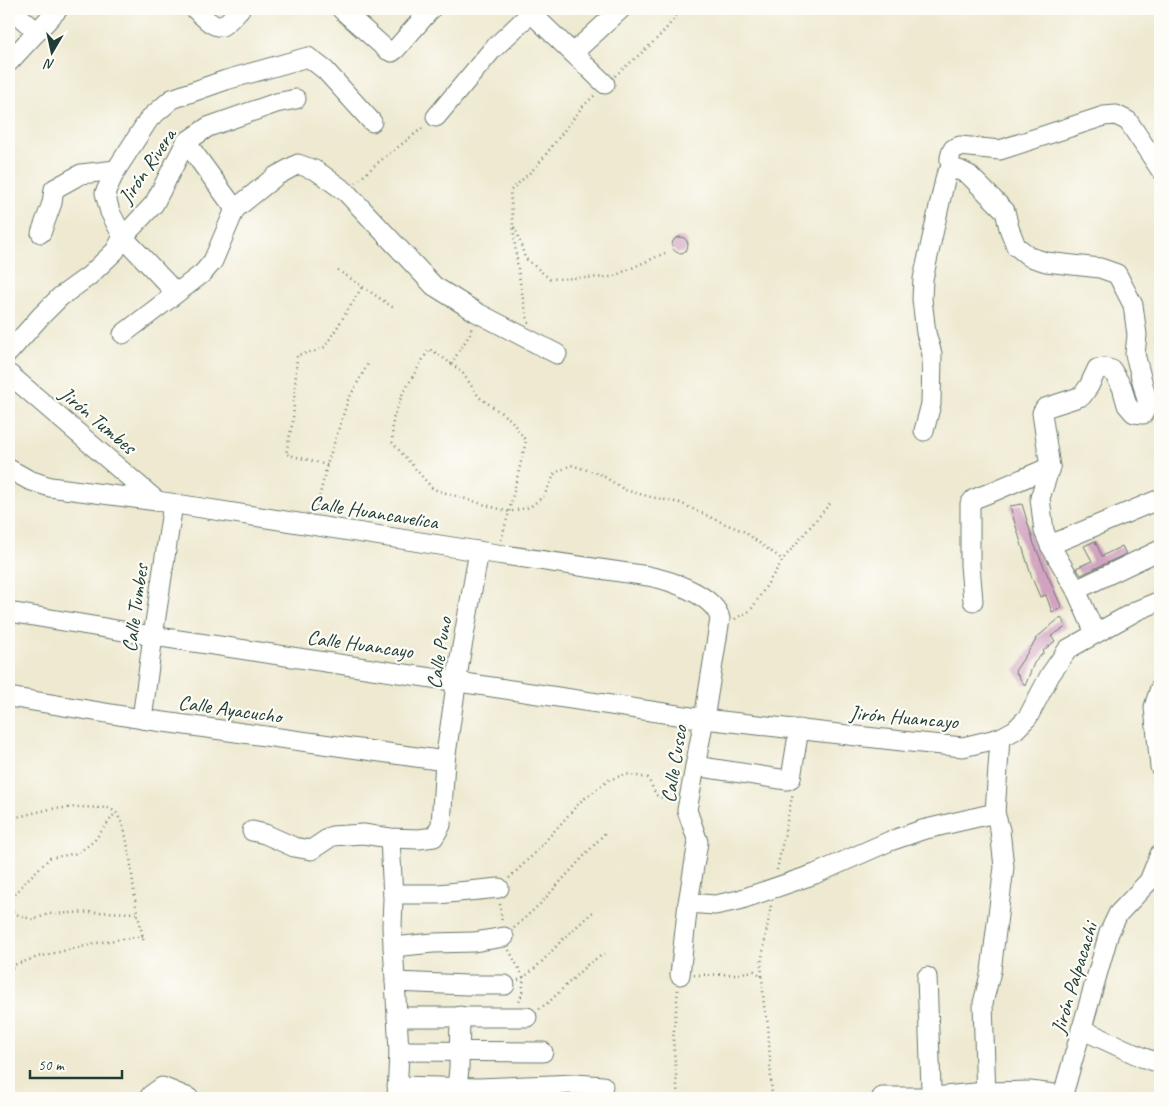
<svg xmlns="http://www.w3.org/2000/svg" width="1169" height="1107" viewBox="0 0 1169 1107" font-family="Caveat,sans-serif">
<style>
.building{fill:#d2a3c1}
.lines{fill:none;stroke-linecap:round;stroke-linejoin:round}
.minor-casing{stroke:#67796b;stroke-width:21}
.path{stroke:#67796b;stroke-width:2.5;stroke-dasharray:1 4;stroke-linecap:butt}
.minor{stroke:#fff;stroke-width:19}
.labels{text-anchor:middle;stroke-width:4.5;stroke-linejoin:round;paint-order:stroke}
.street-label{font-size:21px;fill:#1f3d34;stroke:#fdfcf7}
</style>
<rect width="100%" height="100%" fill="#fdfcf7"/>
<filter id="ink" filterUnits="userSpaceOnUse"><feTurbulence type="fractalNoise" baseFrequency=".02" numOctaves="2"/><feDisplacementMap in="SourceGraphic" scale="10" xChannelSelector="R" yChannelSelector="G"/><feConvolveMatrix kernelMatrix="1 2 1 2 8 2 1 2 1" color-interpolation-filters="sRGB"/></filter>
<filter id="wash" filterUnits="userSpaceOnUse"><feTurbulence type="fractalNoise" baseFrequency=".0096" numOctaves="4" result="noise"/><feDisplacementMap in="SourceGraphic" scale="20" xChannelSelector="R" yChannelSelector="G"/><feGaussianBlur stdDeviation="1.12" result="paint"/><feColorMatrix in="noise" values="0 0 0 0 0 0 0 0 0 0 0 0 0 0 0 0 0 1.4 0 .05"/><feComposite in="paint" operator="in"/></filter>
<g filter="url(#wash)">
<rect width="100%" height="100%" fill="#eee9d0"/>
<g id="blocks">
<g class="building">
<circle cx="680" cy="245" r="8"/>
<path d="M1022 504 1034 544 1062 608 1052 612 1046 595 1040 597 1032 578 1014 520 1010 506Z"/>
<path d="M1095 541 1102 556 1122 546 1126 554 1081 575 1076 568 1092 561 1084 546Z"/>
<path d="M1061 617 1066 627 1051 636 1055 641 1043 651 1044 652 1034 663 1025 686 1015 671 1036 640 1035 639Z"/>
</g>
</g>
</g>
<g filter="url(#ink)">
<use href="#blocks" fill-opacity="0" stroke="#67796b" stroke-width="1"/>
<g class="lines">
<g class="minor-casing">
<g id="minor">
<path d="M11 9 37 32"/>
<path d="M195 9C200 14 214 29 222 26 227 24 236 13 240 9"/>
<path d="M341 9 387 50 392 52 396 49 431 9"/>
<path d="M573 53 621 9"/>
<path d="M9 62 58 9"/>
<path d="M436 117 492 50 531 13 605 84"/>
<path d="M186 142 235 209"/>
<path d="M952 170C949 162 949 157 953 149L960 146 1000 150 1104 116 1116 115 1128 121 1160 169"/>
<path d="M41 233 52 203 54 189 81 174 116 170"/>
<path d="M176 293 123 237 110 212 105 193 116 170 149 119 172 99 226 80 308 57 325 70 372 122"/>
<path d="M123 334 203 273 213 261 235 209 276 176 298 164 317 171 346 192 434 286 476 312 557 354"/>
<path d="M9 352 40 317 60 297 89 276 115 251 123 237 154 204 186 142 208 127 276 103 296 99"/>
<path d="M9 374 157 501"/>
<path d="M924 431 931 404 932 354 926 333 922 299 923 279 946 175 952 170H959L969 175 1005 211 1009 228 1016 246 1030 257 1046 262 1100 268 1117 274 1133 305 1137 335 1135 354 1148 404 1143 414 1134 413 1127 405 1122 387 1112 370 1105 368 1097 369 1089 386 1082 396 1045 408 1042 413 1050 467 1040 498 1044 531 1050 545 1076 590 1095 633"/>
<path d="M9 469 29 480 50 487 157 501 497 554 648 576C669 580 715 595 720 619L704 719 687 810 698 842 688 903 680 975"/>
<path d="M1050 545 1155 501 1160 499"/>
<path d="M1076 590 1160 550"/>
<path d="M973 601 970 565V504L974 499 992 492 1050 467"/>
<path d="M9 612 153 636 704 719 911 742 963 747 1000 738 1015 730 1028 717 1050 675 1068 649 1138 610 1160 601"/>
<path d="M1160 688 1154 707 1160 767"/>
<path d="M9 697 142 719 445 761"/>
<path d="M142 719 153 636 173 504"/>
<path d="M695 766 787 780 791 778 799 729"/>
<path d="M252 831 265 834 294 847 311 850 332 836 363 834 390 838 419 839 434 837 441 825 445 761 460 658 479 551"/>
<path d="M390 838 393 898 392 927 399 1051 397 1098"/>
<path d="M393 894H438L499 888"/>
<path d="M688 903 715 905 739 900 815 874 890 841 922 830 995 813"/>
<path d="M393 947 433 943 474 942 504 937"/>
<path d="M927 977 931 1088 934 1098"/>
<path d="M395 982 467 985H505"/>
<path d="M397 1017H527"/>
<path d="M1081 1029 1144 1058 1160 1063"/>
<path d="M399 1051 543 1052"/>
<path d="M397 1086 479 1088 576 1084 603 1086"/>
<path d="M882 1097H934L985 1092 1030 1091 1062 1095"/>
<path d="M149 1098 151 1095 162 1087 189 1098"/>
<path d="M456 1098 459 1068 460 1016"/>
<path d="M986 1098 983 1003 991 971 1004 867 1000 830 995 813 1000 738"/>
<path d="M1062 1098 1109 933 1118 914 1149 881 1160 854"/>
</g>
</g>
<g class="path">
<path d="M615 76C638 55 665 36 680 9"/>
<path d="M356 183 375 165 425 126"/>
<path d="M514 227 518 235 525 258 550 279 612 277 665 253"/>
<path d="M338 270 394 308"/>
<path d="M529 323C517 280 514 236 510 191L537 166 583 106 595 95"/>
<path d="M451 364 470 334 472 326"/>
<path d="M327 465 286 454 293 420 297 355 316 351 325 347 362 287"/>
<path d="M316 511 327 465 348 400 369 362"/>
<path d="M501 540 509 512 526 441 511 420 479 397 462 372 438 354 429 349 402 395 393 419 392 442 433 489 509 512 530 507 544 496 555 473 571 465 600 474 625 490 651 497 680 503 723 523 743 531 783 560"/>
<path d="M735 619 751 610 784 558 832 501"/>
<path d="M9 819 50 809 78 807 109 808 116 812 124 827 130 858 136 907 144 942"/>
<path d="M777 870 793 792"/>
<path d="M509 878 533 855 580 802 609 780 626 774 648 778 656 795 674 803"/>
<path d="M9 902 25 882 50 858 78 853 94 841 116 812"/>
<path d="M500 904 502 923"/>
<path d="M9 909 16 914 33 920 48 914 96 912 137 913"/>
<path d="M514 928 540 904 606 832"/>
<path d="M509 950 524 978 522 993 519 1003"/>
<path d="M9 972 14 965 38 957 102 942 143 936"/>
<path d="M694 975 735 974 754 971 762 976 764 1006 768 1024 772 1098"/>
<path d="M762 976 761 964 771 905"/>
<path d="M518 980C534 973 552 950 565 937 575 928 585 919 595 910"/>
<path d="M678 990 673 1039 678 1098"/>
<path d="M539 1009 550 1001 588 964 604 954"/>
</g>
<use href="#minor" class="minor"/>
</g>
</g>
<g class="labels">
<g class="street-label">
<text transform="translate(147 166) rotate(-56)" y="7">Jirón Rivera</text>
<text transform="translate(98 420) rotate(40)" y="7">Jirón Tumbes</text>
<text transform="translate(374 512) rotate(9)" y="7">Calle Huancavelica</text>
<text transform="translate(135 608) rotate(-82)" y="7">Calle Tumbes</text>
<text transform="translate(360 644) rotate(8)" y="7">Calle Huancayo</text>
<text transform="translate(439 653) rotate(-81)" y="7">Calle Puno</text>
<text transform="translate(230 709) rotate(8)" y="7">Calle Ayacucho</text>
<text transform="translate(904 717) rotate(5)" y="7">Jirón Huancayo</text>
<text transform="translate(674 764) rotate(-81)" y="7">Calle Cusco</text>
<text transform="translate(1074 978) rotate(-73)" y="7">Jirón Palpacachi</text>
</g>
</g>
<rect width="1169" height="1107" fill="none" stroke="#fdfcf7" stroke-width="30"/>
<g transform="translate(52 52) rotate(189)" stroke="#fdfcf7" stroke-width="4" paint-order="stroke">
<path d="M0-4L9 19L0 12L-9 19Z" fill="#1f3d34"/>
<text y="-8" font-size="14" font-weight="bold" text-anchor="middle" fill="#1f3d34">N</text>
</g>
<path d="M30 1070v8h92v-8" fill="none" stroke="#1f3d34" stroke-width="2.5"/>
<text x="38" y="1070" font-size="15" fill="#1f3d34" stroke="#fdfcf7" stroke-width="4" paint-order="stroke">50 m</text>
</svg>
